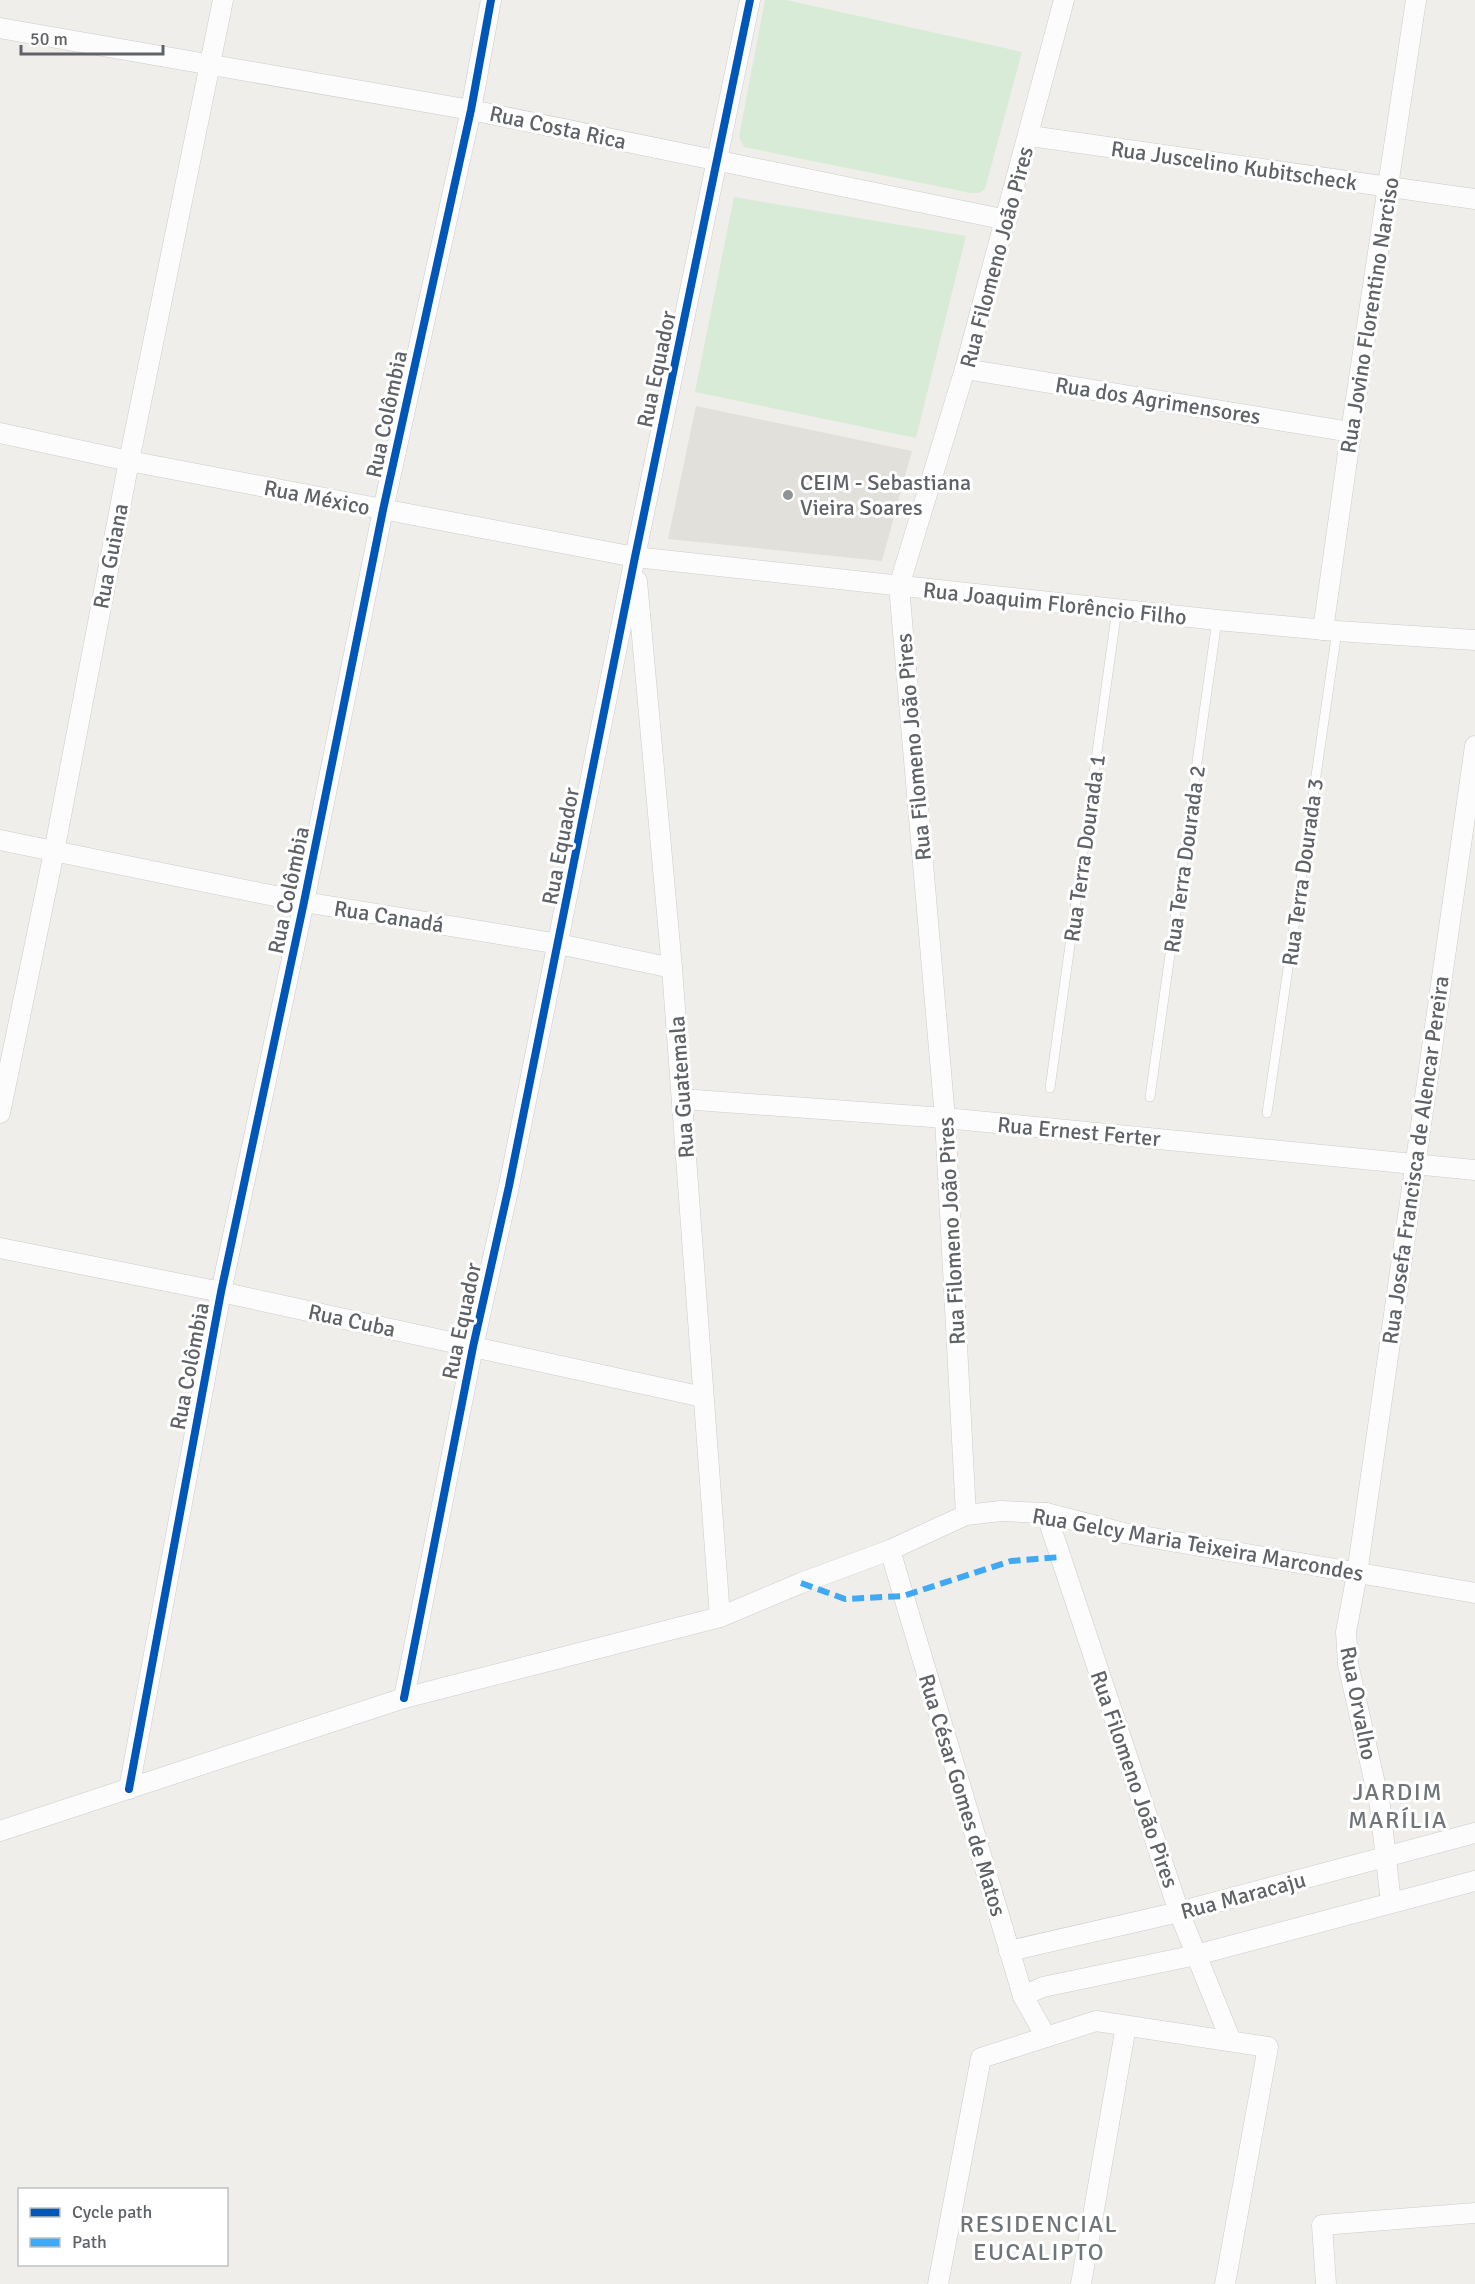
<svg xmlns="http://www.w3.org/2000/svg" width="1475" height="2284" viewBox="0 0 1475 2284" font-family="Signika,sans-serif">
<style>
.education{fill:#e2e0da}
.green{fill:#d8ebd6}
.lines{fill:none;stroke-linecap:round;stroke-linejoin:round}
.service-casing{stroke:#cbcccc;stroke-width:10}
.minor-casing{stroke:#cbcccc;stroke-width:21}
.service{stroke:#fdfcfc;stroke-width:9}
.minor{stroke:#fdfcfc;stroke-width:20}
.quiet{stroke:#3fa9f5;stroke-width:6;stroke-dasharray:12 6;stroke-linecap:butt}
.cycleway-casing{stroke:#fff;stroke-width:11}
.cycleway{stroke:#0057b8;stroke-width:8}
.poi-dot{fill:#919496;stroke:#fff;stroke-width:2}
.labels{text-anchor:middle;stroke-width:6;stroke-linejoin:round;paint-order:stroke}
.street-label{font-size:22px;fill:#5f6368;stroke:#fff}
.poi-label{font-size:22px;fill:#5f6368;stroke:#fff;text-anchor:start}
.neighbourhood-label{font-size:24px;letter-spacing:1.5px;fill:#70757a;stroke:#fff}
</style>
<rect width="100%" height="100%" fill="#efeeea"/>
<path class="education" d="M696 406 912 451 882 561 668 539Z"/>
<g class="green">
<path d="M765 0H786L1022 52 985 189 979 193H971L744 147 739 137Z"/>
<path d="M734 197 966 236 916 438 695 392Z"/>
</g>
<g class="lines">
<g class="service-casing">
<g id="service">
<path d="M1050 1088 1117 609"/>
<path d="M1150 1097 1217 620"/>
<path d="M1267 1113 1337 631"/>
</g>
</g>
<g class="minor-casing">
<g id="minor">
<path d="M0 28 471 110 1007 220"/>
<path d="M1030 136 1475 199"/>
<path d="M965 369 1351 432"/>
<path d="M0 433 129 461 635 557 1217 620 1337 631 1475 640"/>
<path d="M637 581 672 968 720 1617"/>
<path d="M1323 630 1351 432 1416 0"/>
<path d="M0 840 304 902 559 944 672 968"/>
<path d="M682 1099 945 1118 1475 1170"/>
<path d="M0 1113 54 852 129 461 223 0"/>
<path d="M0 1248 221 1292 703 1397"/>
<path d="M1046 1513 1179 1912 1231 2041"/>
<path d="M966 1515 945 1118 899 586 965 369 1064 0"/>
<path d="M890 1550 1023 1996 1046 2037"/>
<path d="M404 1698 473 1347 509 1186 635 557 750 0"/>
<path d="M129 1789 221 1292 304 902 383 510 471 110 491 0"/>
<path d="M0 1831 404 1698 720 1617 801 1583 890 1550 966 1515 1001 1511 1046 1513 1124 1533 1475 1593"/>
<path d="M1391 1903 1380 1806 1348 1664 1346 1632 1357 1574 1475 746"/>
<path d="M1009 1951 1179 1912 1475 1833"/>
<path d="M1023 1996 1043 1987 1196 1955 1475 1881"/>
<path d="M938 2284 981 2058 1096 2021 1268 2047 1225 2284"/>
<path d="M1081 2284 1126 2026"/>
<path d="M1326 2284 1322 2225 1475 2213"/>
</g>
</g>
<use href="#service" class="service"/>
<use href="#minor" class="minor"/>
<path class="quiet" d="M801 1583 845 1599 903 1596 1011 1561 1061 1557"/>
<g class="cycleway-casing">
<g id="cycleway">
<path d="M404 1698 473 1347 509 1186 635 557 750 0"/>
<path d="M129 1789 221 1292 304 902 383 510 471 110 491 0"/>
</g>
</g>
<use href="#cycleway" class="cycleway"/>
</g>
<circle class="poi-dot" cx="788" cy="495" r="6"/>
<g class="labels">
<g class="street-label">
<text transform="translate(558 127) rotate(12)" y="8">Rua Costa Rica</text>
<text transform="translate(1234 165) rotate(8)" y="8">Rua Juscelino Kubitscheck</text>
<text transform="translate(996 257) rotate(-75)" y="8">Rua Filomeno João Pires</text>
<text transform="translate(1369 315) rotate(-81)" y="8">Rua Jovino Florentino Narciso</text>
<text transform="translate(656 369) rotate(-78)" y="8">Rua Equador</text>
<text transform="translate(1158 400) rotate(9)" y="8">Rua dos Agrimensores</text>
<text transform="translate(386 414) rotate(-78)" y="8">Rua Colômbia</text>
<text transform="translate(317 497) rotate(11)" y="8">Rua México</text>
<text transform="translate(110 556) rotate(-79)" y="8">Rua Guiana</text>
<text transform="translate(1055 603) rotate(6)" y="8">Rua Joaquim Florêncio Filho</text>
<text transform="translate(913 747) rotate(-95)" y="8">Rua Filomeno João Pires</text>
<text transform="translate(560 846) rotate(-79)" y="8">Rua Equador</text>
<text transform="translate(1084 848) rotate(-82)" y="8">Rua Terra Dourada 1</text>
<text transform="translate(1184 859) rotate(-82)" y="8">Rua Terra Dourada 2</text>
<text transform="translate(1302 872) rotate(-82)" y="8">Rua Terra Dourada 3</text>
<text transform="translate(288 890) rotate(-78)" y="8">Rua Colômbia</text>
<text transform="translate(389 916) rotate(9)" y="8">Rua Canadá</text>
<text transform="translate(681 1087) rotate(-94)" y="8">Rua Guatemala</text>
<text transform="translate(1079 1131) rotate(5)" y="8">Rua Ernest Ferter</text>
<text transform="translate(1415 1160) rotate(-82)" y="8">Rua Josefa Francisca de Alencar Pereira</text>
<text transform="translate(951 1231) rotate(-93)" y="8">Rua Filomeno João Pires</text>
<text transform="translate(352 1320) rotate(12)" y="8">Rua Cuba</text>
<text transform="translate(461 1321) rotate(-78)" y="8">Rua Equador</text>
<text transform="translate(189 1366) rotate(-79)" y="8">Rua Colômbia</text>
<text transform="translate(1198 1544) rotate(10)" y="8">Rua Gelcy Maria Teixeira Marcondes</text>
<text transform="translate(1359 1703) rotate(79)" y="8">Rua Orvalho</text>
<text transform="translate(1135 1779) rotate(71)" y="8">Rua Filomeno João Pires</text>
<text transform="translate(963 1795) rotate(73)" y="8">Rua César Gomes de Matos</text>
<text transform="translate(1243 1895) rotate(-15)" y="8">Rua Maracaju</text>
</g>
<g class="poi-label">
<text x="800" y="490">CEIM - Sebastiana<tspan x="800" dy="25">Vieira Soares</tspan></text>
</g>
<g class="neighbourhood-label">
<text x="1398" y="1800">JARDIM<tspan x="1398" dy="28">MARÍLIA</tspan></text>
<text x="1039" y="2232">RESIDENCIAL<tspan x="1039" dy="28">EUCALIPTO</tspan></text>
</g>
</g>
<rect x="18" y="2188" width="210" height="78" fill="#ffffff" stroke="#bfc1c3" stroke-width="1.5"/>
<rect x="30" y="2208" width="30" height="9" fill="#0057b8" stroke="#bfc1c3" stroke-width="1.5"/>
<text x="72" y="2218" font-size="18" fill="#5f6368">Cycle path</text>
<rect x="30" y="2238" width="30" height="9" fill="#3fa9f5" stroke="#bfc1c3" stroke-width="1.5"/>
<text x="72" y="2248" font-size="18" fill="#5f6368">Path</text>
<path d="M21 45v9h142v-9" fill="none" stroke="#5f6368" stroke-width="3"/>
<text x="30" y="45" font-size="18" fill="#5f6368" stroke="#ffffff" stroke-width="4.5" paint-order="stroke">50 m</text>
</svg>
